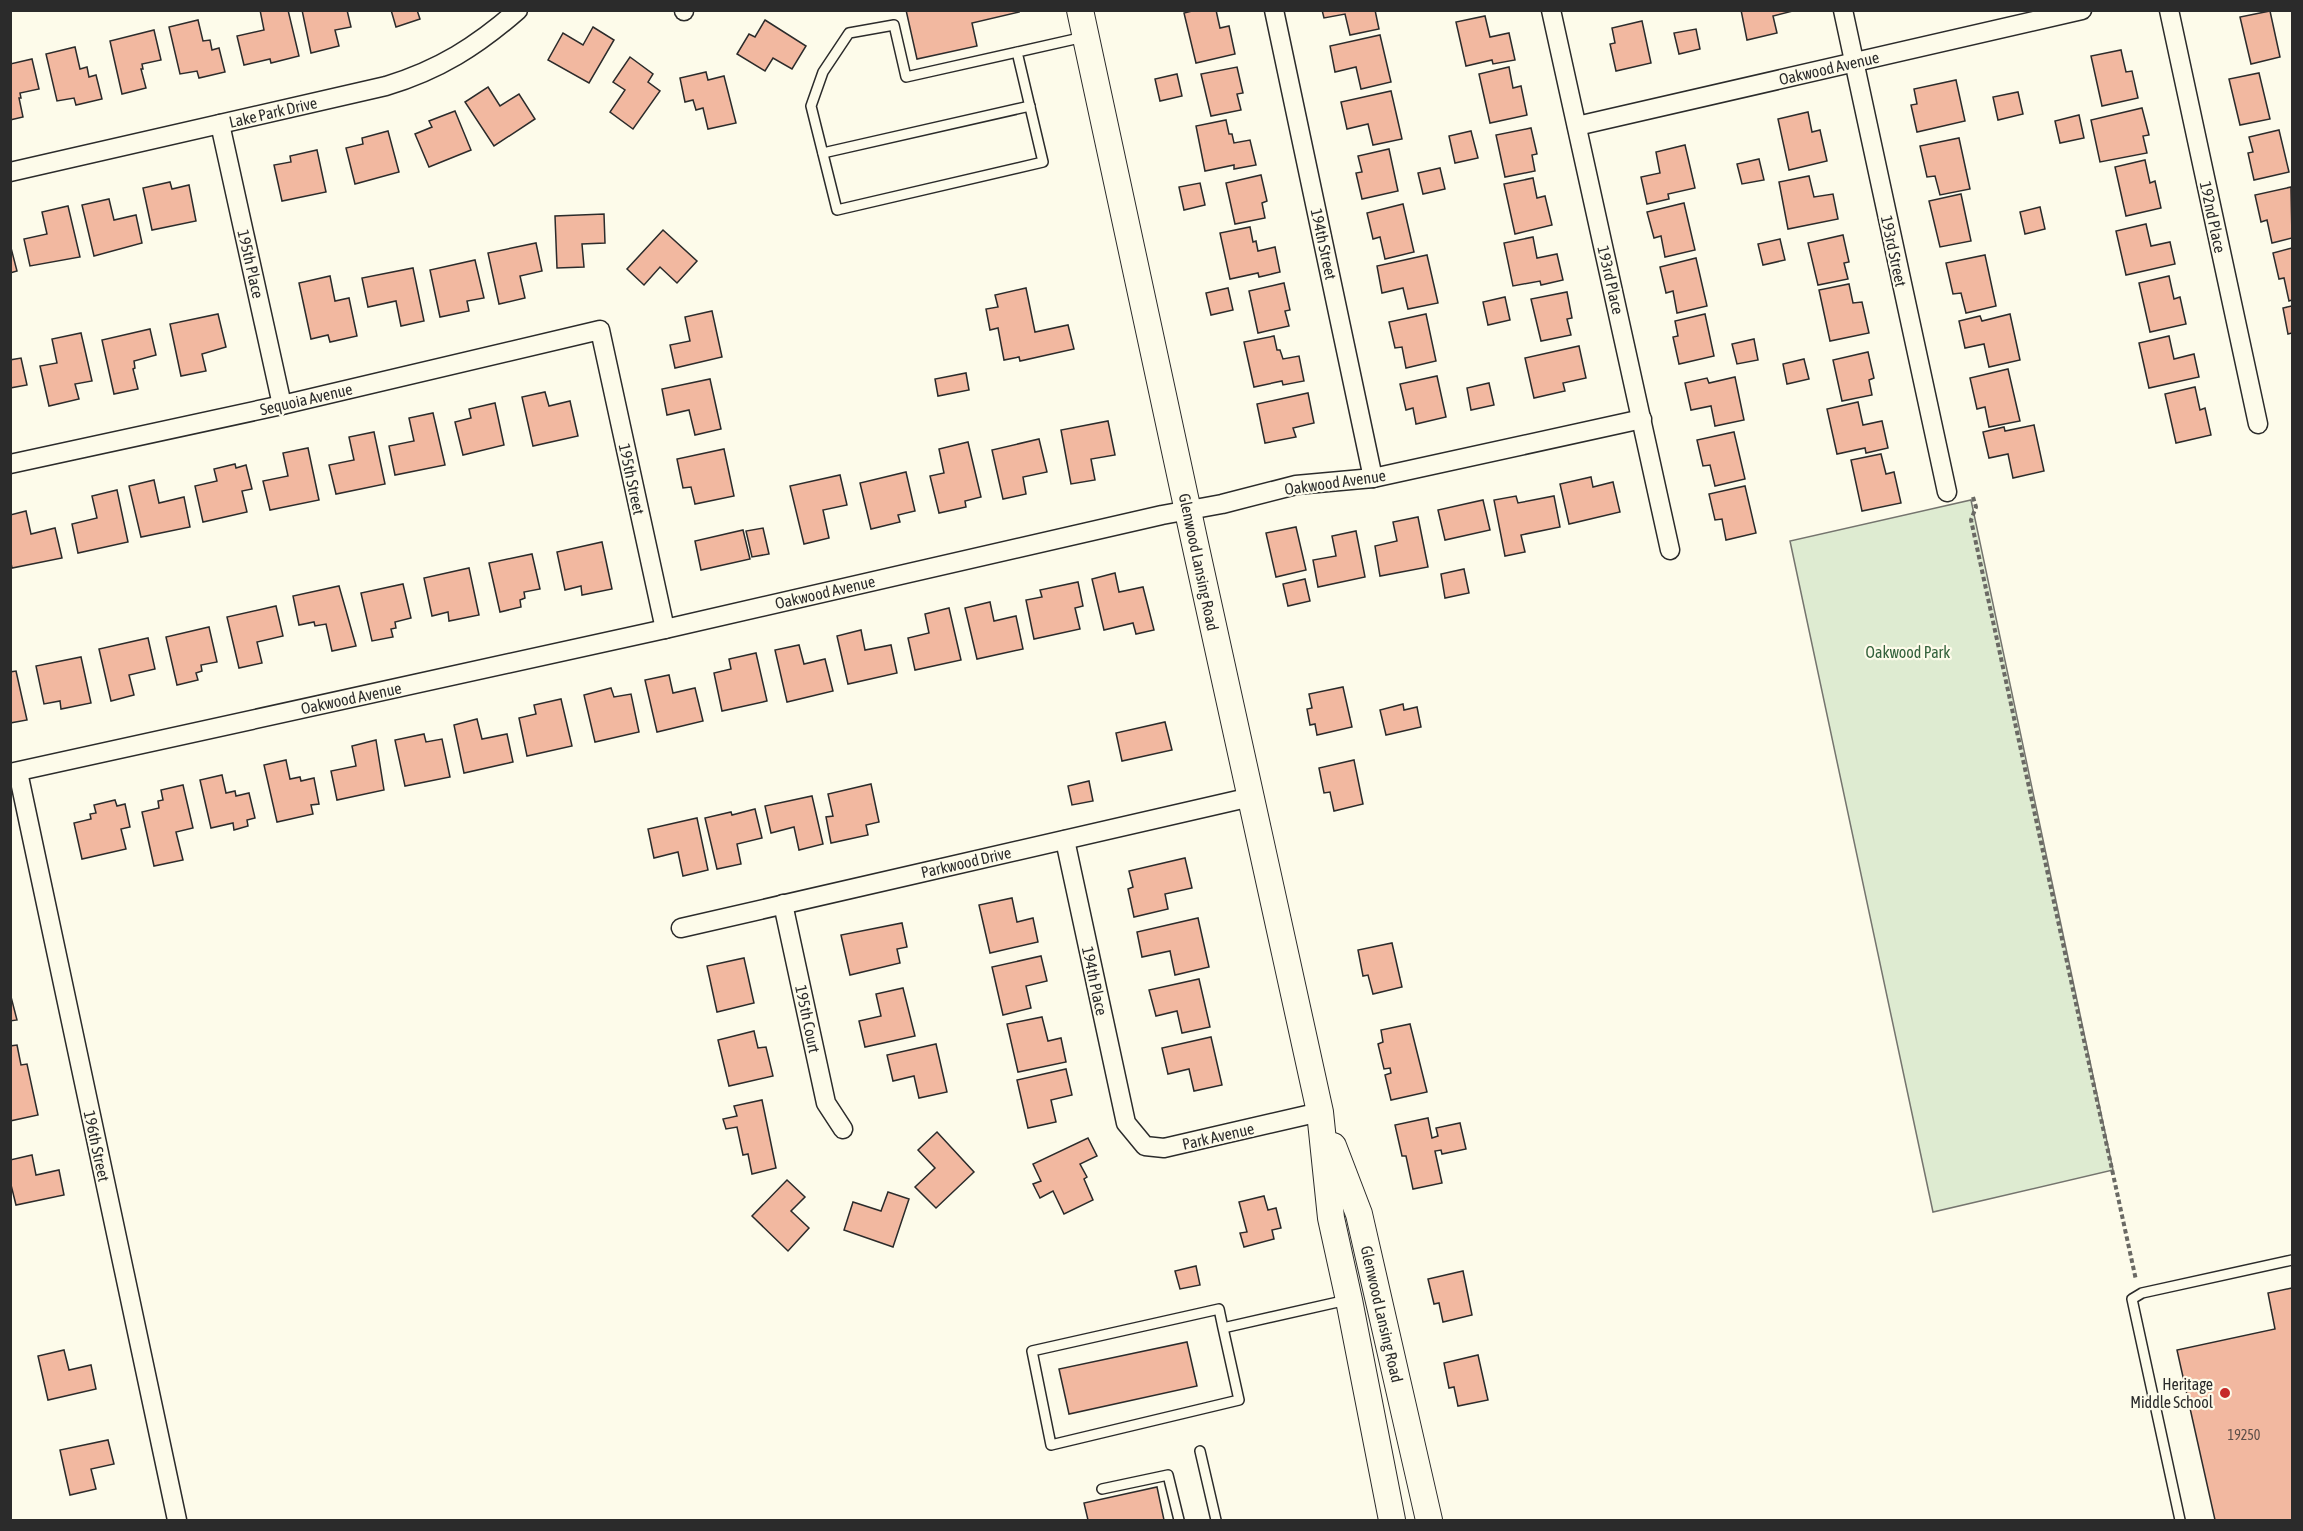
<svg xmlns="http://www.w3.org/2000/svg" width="2303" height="1531" viewBox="0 0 2303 1531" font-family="'Asap Condensed',sans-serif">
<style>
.green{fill:#deebd1;stroke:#74746e;stroke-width:1.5}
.building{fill:#f2b8a0;stroke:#2b2b2b;stroke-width:1.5}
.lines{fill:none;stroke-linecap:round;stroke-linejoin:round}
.lane-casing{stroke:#2b2b2b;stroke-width:12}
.street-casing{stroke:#2b2b2b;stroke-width:21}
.secondary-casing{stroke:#2b2b2b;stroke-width:28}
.path{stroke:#6a6964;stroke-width:4;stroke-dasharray:4.5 3;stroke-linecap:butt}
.lane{stroke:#fdfbea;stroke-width:9}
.street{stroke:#fdfbea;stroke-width:18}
.secondary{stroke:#fdfbea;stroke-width:26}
.poi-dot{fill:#c62828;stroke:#fdfbea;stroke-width:2}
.labels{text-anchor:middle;stroke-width:4.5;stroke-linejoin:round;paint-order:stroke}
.number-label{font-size:14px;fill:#5d4e48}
.street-label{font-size:16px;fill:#2b2b2b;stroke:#fdfbea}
.park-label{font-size:16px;fill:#34623c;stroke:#fdfbea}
.poi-label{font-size:16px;fill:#2b2b2b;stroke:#fdfbea;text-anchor:end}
</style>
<rect width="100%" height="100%" fill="#fdfbea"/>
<path class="green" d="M1971 500 2113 1170 1933 1212 1790 541Z"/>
<g class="building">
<path d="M260 10H288L299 56 271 63 270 59 244 65 237 36 264 30Z"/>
<path d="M302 10H347L351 27 335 30 339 46 311 53Z"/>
<path d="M391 10H417L420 19 396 27Z"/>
<path d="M906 10H1018L1019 12 972 23 977 46 917 59Z"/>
<path d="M1196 10H1216L1220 28 1229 26 1235 54 1196 63 1184 13Z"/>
<path d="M1322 10H1375L1379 29 1350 35 1345 14 1324 18Z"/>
<path d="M1741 10H1793V11L1773 16 1777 33 1747 40Z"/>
<path d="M2270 11 2280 57 2251 64 2240 17Z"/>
<path d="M1485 16 1490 37 1509 33 1515 60 1493 64 1492 60 1466 66 1456 22Z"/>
<path d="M198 20 203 41 210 40 212 50 219 48 225 72 199 78 197 71 180 74 169 27Z"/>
<path d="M765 20 806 46 792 69 773 58 765 71 737 54 749 34 755 37Z"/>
<path d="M1642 21 1651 63 1616 71 1610 44 1615 43 1612 28Z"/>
<path d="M593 27 614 40 589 83 548 60 563 33 583 45Z"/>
<path d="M1696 29 1700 49 1679 54 1674 33Z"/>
<path d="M154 30 161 60 142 64 143 69H141L146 88 122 94 110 41Z"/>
<path d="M1380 35 1391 82 1361 89 1356 67 1335 72 1330 46Z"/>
<path d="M75 47 80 69 87 67 89 77 96 75 102 99 76 105 74 98 57 101 46 54Z"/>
<path d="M2121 50 2126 72 2132 71 2138 98 2102 106 2091 56Z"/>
<path d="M630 57 653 74 648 82 660 91 633 129 610 112 625 90 613 82Z"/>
<path d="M32 59 39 89 20 93 21 98H19L23 117 10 120V64Z"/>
<path d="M1237 67 1243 93 1237 94 1241 110 1211 116 1201 74Z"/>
<path d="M1509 67 1513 88 1521 86 1527 115 1490 123 1479 74Z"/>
<path d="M706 72 708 80 724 76 736 123 708 129 703 108 696 110 693 100 685 102 680 78Z"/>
<path d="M2259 73 2270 119 2240 125 2229 79Z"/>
<path d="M1177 74 1182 96 1160 101 1155 79Z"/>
<path d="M1956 80 1965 121 1917 132 1911 105 1917 104 1914 89Z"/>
<path d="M488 87 500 106 519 94 535 119 494 146 465 102Z"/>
<path d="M1391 91 1402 139 1373 145 1368 124 1347 129 1341 102Z"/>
<path d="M2018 92 2023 114 1998 120 1993 97Z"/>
<path d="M2142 108 2149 135 2143 136 2147 153 2100 162 2091 120Z"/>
<path d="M455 111 471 150 429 167 415 134 432 127 429 121Z"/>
<path d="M1808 112 1812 132 1820 130 1827 161 1789 170 1778 119Z"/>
<path d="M2079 115 2084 138 2060 143 2055 121Z"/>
<path d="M1226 120 1229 134H1232L1234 143 1250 140 1256 165 1234 169V165L1205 171 1196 126Z"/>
<path d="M1531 128 1537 154 1532 155 1535 171 1505 177 1496 135Z"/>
<path d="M2279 130 2289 172 2254 180 2248 153 2253 152 2249 137Z"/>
<path d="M388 131 399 172 355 184 346 148 363 144 362 138Z"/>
<path d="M1471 131 1478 158 1455 163 1449 136Z"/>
<path d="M1959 138 1970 189 1940 195 1935 176 1927 177 1920 146Z"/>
<path d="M1685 145 1695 188 1668 194 1669 199 1647 204 1641 177 1660 173 1656 152Z"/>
<path d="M1389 149 1398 191 1362 199 1356 173 1362 172 1358 156Z"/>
<path d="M317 150 326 192 282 201 274 165 291 162 290 156Z"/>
<path d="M1759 159 1764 180 1742 184 1737 164Z"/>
<path d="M2145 160 2150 183 2155 181 2161 208 2126 216 2115 167Z"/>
<path d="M1440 168 1445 189 1423 194 1418 173Z"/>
<path d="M1261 175 1267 201 1262 203 1265 218 1235 224 1226 183Z"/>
<path d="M1809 176 1814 197 1833 194 1838 219 1788 229 1779 182Z"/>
<path d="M1533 178 1537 198 1545 196 1552 225 1515 234 1504 184Z"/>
<path d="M170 182 172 189 189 185 196 221 152 230 143 188Z"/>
<path d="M1200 183 1205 205 1184 210 1179 187Z"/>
<path d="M2291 187 2292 238 2272 243 2267 220 2261 222 2255 195Z"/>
<path d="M1961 194 1971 241 1940 247 1929 201Z"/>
<path d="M109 199 114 220 136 215 142 243 94 256 82 205Z"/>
<path d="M1684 203 1695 250 1665 257 1661 236 1654 238 1647 212Z"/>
<path d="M1403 204 1414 252 1385 259 1380 237 1373 239 1367 213Z"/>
<path d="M68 206 80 257 30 266 24 239 47 234 42 212Z"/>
<path d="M2040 207 2045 229 2025 234 2020 212Z"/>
<path d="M604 214 605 243 582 244 584 267 557 268 555 216Z"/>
<path d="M2146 224 2151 246 2170 242 2175 264 2126 275 2116 231Z"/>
<path d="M1250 227 1253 242 1256 241 1258 251 1275 247 1280 272 1259 277 1258 273 1230 279 1220 233Z"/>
<path d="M663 230 697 261 677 283 660 267 644 285 627 269Z"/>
<path d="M1843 235 1849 262 1844 263 1848 279 1818 285 1808 243Z"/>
<path d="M1533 237 1537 258 1557 254 1563 280 1541 285 1540 281 1513 286 1504 243Z"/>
<path d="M1780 239 1785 260 1763 265 1758 244Z"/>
<path d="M536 243 542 271 520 276 525 298 499 304 488 253Z"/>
<path d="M10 244 17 271 10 273Z"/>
<path d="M2292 248V300L2289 301 2284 278 2279 279 2273 253Z"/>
<path d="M1427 255 1438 303 1408 309 1403 288 1382 293 1377 266Z"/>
<path d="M1985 255 1996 306 1966 313 1961 293 1953 294 1946 263Z"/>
<path d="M1696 258 1707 306 1677 313 1673 291 1666 293 1660 267Z"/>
<path d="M475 260 484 298 467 301 469 311 440 317 430 270Z"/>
<path d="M413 268 424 321 401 326 396 301 368 307 362 278Z"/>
<path d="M330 276 335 301 349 298 357 336 330 342 328 335 311 339 299 283Z"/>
<path d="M2169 276 2174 299 2180 297 2186 324 2150 332 2139 283Z"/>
<path d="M1284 283 1290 310 1285 311 1289 326 1258 333 1249 291Z"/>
<path d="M1849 284 1853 303 1862 302 1869 333 1830 341 1819 290Z"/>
<path d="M1026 288 1035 332 1068 325 1074 349 1020 361 1019 357 1004 360 998 328 990 330 986 309 998 307 995 295Z"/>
<path d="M1228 288 1233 310 1211 315 1206 293Z"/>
<path d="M1567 292 1572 318 1567 319 1571 335 1541 341 1531 299Z"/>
<path d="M1505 297 1510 320 1488 325 1483 302Z"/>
<path d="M2292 306V333L2288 334 2283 308Z"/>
<path d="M712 311 722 357 675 368 670 345 690 341 685 317Z"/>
<path d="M218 314 226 347 202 354 206 371 181 376 170 324Z"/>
<path d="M1426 314 1436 361 1406 368 1402 347 1395 348 1389 322Z"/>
<path d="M1705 314 1714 356 1679 364 1673 337 1678 336 1675 321Z"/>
<path d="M2010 314 2020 360 1989 367 1984 344 1965 348 1959 321 1980 316 1982 321Z"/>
<path d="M150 329 156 355 134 361 135 368 133 369 138 389 114 394 102 340Z"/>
<path d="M81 333 92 381 75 384 79 399 49 406 40 366 57 363 52 339Z"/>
<path d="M1274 336 1277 350H1280L1283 359 1299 356 1304 381 1283 385 1282 381 1254 387 1244 342Z"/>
<path d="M2169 336 2174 359 2194 354 2199 377 2149 388 2139 343Z"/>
<path d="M1754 339 1758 360 1737 364 1732 344Z"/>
<path d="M1579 346 1586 378 1563 383 1565 391 1534 398 1525 358Z"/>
<path d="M1868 352 1874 378 1869 380 1872 395 1842 401 1833 360Z"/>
<path d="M21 358 27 385 10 388V360Z"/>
<path d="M1804 359 1809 379 1787 384 1783 364Z"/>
<path d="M2008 369 2020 421 1989 427 1985 407 1977 409 1970 378Z"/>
<path d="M966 373 969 390 938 396 935 379Z"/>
<path d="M1437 376 1446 417 1416 424 1413 408 1406 410 1400 384Z"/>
<path d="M1735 377 1744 420 1715 426 1711 406 1691 410 1685 383 1707 378 1709 383Z"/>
<path d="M710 379 721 429 695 435 689 410 667 415 662 389Z"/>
<path d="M1489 383 1494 405 1471 410 1467 388Z"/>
<path d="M2195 387 2200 410 2205 408 2211 435 2176 443 2165 394Z"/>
<path d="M545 392 549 406 570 401 578 436 533 446 522 397Z"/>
<path d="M1308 393 1314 423 1293 428 1296 437 1265 443 1257 404Z"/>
<path d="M1858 402 1863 425 1882 421 1888 448 1866 453 1865 448 1837 454 1827 409Z"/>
<path d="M495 403 504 445 463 455 455 422 471 418 469 409Z"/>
<path d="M433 413 445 465 395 475 389 446 414 441 409 418Z"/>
<path d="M1108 421 1115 455 1091 459 1095 480 1071 484 1061 430Z"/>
<path d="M2034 425 2044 471 2013 478 2008 454 1989 458 1983 432 2004 427 2005 431Z"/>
<path d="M374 432 385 484 336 494 329 465 354 460 349 437Z"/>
<path d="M1734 432 1745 479 1715 486 1710 465 1703 466 1697 440Z"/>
<path d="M1039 439 1047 472 1023 477 1026 494 1003 499 992 450Z"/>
<path d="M968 442 981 497 965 501 966 507 939 513 930 476 944 473 939 449Z"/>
<path d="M308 448 319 500 270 510 263 481 288 476 283 453Z"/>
<path d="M724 449 734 496 695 504 691 487 683 488 677 459Z"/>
<path d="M1881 454 1886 474 1894 472 1901 503 1862 511 1851 460Z"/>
<path d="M235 464 236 468 246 465 252 489 242 491 247 512 203 522 195 486 217 481 214 469Z"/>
<path d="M906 472 915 511 898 515 900 522 871 529 860 483Z"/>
<path d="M840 475 847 505 823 510 829 538 804 544 790 486Z"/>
<path d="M1591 477 1593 487 1613 482 1620 512 1569 524 1560 484Z"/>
<path d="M154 480 159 503 184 497 190 527 141 537 129 486Z"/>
<path d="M1745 486 1756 533 1726 540 1722 519 1715 520 1709 494Z"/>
<path d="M117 490 128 542 78 553 72 524 97 518 92 496Z"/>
<path d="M1516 496 1518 503 1554 496 1560 527 1521 535 1525 552 1505 556 1494 500Z"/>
<path d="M1483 500 1490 530 1445 540 1438 510Z"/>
<path d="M26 511 31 534 55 528 62 558 12 568 10 559V515Z"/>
<path d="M1418 517 1428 567 1380 576 1375 546 1397 541 1393 522Z"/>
<path d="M1296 527 1306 570 1276 577 1266 533Z"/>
<path d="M763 528 769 554 752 557 746 531Z"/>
<path d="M743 530 750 559 701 570 695 541Z"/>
<path d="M1356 531 1365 577 1318 587 1313 560 1336 556 1332 536Z"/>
<path d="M602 542 612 589 582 595 581 586 565 590 557 552Z"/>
<path d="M532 554 540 589 524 592 525 598 520 600 521 607 500 612 489 563Z"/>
<path d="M469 568 479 615 449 621 448 612 432 616 424 578Z"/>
<path d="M1464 569 1469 593 1445 598 1441 574Z"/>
<path d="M1115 573 1119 592 1143 587 1154 630 1136 634 1133 623 1104 630 1092 579Z"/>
<path d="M1305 579 1310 601 1288 606 1283 584Z"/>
<path d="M1078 582 1083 606 1075 608 1080 629 1034 639 1026 600 1042 597 1040 590Z"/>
<path d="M403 584 411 618 395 622 396 628 391 629 393 637 372 641 361 593Z"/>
<path d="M339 586 356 646 332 651 326 624 315 626 314 622 299 625 293 596Z"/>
<path d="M990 602 994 621 1016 616 1023 649 977 659 965 608Z"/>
<path d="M276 606 283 636 257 642 262 663 239 668 227 617Z"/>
<path d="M949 608 961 660 915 670 908 638 929 633 925 614Z"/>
<path d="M209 627 217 662 201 665 202 671 196 673 198 680 177 685 166 637Z"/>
<path d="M861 630 865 650 891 645 897 673 848 684 837 636Z"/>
<path d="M148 638 155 669 129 675 134 695 111 701 99 649Z"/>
<path d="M799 645 804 664 825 659 833 691 787 702 775 650Z"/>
<path d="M756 653 767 701 722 711 714 673 731 669 729 659Z"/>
<path d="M81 657 91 703 61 709 60 701 44 704 36 666Z"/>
<path d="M16 671 27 720 10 723V672Z"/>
<path d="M669 675 673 693 695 688 703 721 657 732 645 680Z"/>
<path d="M1343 687 1352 727 1317 735 1315 724 1310 725 1307 709 1312 708 1309 694Z"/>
<path d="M611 688 614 697 631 694 639 732 595 742 584 695Z"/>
<path d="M561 699 572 746 527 756 519 718 536 714 534 705Z"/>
<path d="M1403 704 1404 710 1417 707 1421 727 1386 735 1380 710Z"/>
<path d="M477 719 482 739 507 734 513 762 464 773 454 725Z"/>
<path d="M1165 722 1172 750 1122 761 1116 733Z"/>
<path d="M424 734 426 742 442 739 450 777 405 786 395 740Z"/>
<path d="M376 740 384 790 337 800 331 771 356 766 352 746Z"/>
<path d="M286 760 290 779 300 777 301 781 314 778 319 804 311 805 313 814 277 822 264 765Z"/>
<path d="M1354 760 1363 804 1334 811 1330 792 1324 793 1319 768Z"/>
<path d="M222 775 226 793 235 791 236 796 249 793 255 818 247 820 248 826 234 830 233 823 211 828 200 780Z"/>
<path d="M1089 781 1093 801 1072 805 1068 786Z"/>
<path d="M871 784 879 822 866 825 868 835 831 843 826 817 833 816 828 794Z"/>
<path d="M183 785 193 828 176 832 183 860 154 866 142 812 159 808 158 801 163 800 161 790Z"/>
<path d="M812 796 823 844 799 850 794 827 771 833 765 806Z"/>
<path d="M115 800 117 806 125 804 130 827 121 829 126 849 82 859 74 823 91 819 90 814 96 813 94 805Z"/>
<path d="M755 809 762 838 737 844 741 864 717 869 705 818 731 812 732 815Z"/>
<path d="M697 818 708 870 683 876 678 852 654 858 648 829Z"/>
<path d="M1185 858 1192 888 1165 894 1168 909 1134 917 1128 889 1133 887 1129 871Z"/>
<path d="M1012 898 1017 922 1033 918 1038 942 990 953 979 905Z"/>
<path d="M1198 918 1209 967 1175 975 1170 951 1142 957 1137 932Z"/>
<path d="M902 923 907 947 897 949 900 963 850 975 841 935Z"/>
<path d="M1392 943 1402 987 1373 994 1368 975 1363 976 1358 950Z"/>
<path d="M1041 956 1047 981 1026 986 1031 1008 1003 1015 992 967Z"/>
<path d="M744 958 754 1003 717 1012 707 966Z"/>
<path d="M1199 979 1210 1027 1182 1033 1177 1011 1156 1016 1149 990Z"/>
<path d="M903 988 915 1036 865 1047 859 1021 881 1016 876 994Z"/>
<path d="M10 993 17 1020 10 1021Z"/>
<path d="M1042 1017 1048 1041 1061 1038 1066 1062 1018 1072 1007 1024Z"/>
<path d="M1410 1024 1427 1092 1391 1100 1385 1075 1391 1073 1390 1068 1384 1069 1378 1044 1383 1042 1381 1030Z"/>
<path d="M754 1031 758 1048 766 1047 773 1076 729 1086 718 1040Z"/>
<path d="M1211 1037 1222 1085 1194 1091 1189 1069 1168 1074 1162 1048Z"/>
<path d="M936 1044 947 1092 919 1098 914 1076 893 1081 887 1055Z"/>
<path d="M17 1045 21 1065 27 1064 38 1115 10 1121V1046Z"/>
<path d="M1066 1069 1072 1095 1051 1100 1056 1122 1028 1128 1017 1080Z"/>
<path d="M762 1100 776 1168 752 1174 748 1154 743 1155 737 1127 726 1129 723 1119 737 1116 734 1106Z"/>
<path d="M1428 1118 1432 1138 1438 1136 1436 1128 1460 1123 1466 1149 1442 1154 1441 1150 1435 1151 1442 1183 1413 1189 1406 1156H1402L1395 1125Z"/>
<path d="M937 1132 974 1172 936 1208 915 1187 935 1168 918 1150Z"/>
<path d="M1088 1138 1097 1156 1080 1164 1087 1177 1084 1179 1093 1200 1064 1214 1053 1191 1040 1198 1033 1184 1041 1181 1033 1164Z"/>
<path d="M32 1155 36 1175 59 1170 64 1195 16 1205 10 1181V1160Z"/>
<path d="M787 1180 805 1197 791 1211 809 1228 788 1251 752 1216Z"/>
<path d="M888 1192 909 1199 893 1247 844 1230 853 1202 881 1211Z"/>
<path d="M1264 1196 1268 1210 1276 1208 1281 1228 1272 1230 1274 1239 1244 1247 1240 1233 1247 1232 1239 1202Z"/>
<path d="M1196 1266 1200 1285 1180 1289 1175 1271Z"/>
<path d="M1463 1271 1472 1315 1443 1322 1439 1303 1434 1304 1428 1279Z"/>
<path d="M2292 1288V1520H2215L2177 1350 2275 1329 2268 1293Z"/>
<path d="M1187 1342 1197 1386 1069 1414 1059 1369Z"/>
<path d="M64 1350 69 1370 91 1365 96 1389 48 1400 38 1356Z"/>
<path d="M1478 1355 1488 1400 1458 1406 1454 1387 1449 1388 1444 1363Z"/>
<path d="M108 1440 114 1464 91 1469 96 1489 70 1495 60 1450Z"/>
<path d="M1157 1487 1164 1520H1088L1084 1503Z"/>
</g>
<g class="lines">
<g class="lane-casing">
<g id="lane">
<path d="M1017 52 1043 162 837 210 811 106 823 72 849 33 894 25 906 77 1084 37"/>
<path d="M823 153 1030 106"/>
<path d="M1223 1328 1219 1309 1032 1351 1051 1445 1239 1400 1223 1328 1347 1300"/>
<path d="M1200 1451 1216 1520"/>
<path d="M1102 1489 1168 1475 1179 1520"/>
<path d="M2180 1520 2132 1299 2142 1293 2292 1260"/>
</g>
</g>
<g class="street-casing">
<g id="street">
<path d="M684 10V11"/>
<path d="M1274 10 1373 478"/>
<path d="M1551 10 1670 550"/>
<path d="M1843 10 1947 492"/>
<path d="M2169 10 2258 424"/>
<path d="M220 124 282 405"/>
<path d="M1577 126 2082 10"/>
<path d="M10 172 386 86C439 70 477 46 518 10"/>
<path d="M10 464 282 405 600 330 665 629"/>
<path d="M18 772 177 1520"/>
<path d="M10 773 665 629 1162 515 1222 504 1296 485 1373 478 1642 419"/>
<path d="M1065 840 1126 1123 1145 1146 1164 1148 1320 1112"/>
<path d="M783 904 826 1103 843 1129"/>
<path d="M681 928 1251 797"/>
</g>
</g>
<g class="secondary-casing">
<g id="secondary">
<path d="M1080 10 1194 539 1320 1112 1331 1218 1349 1300 1392 1520"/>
<path d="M1333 1146 1359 1214 1429 1520"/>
</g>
</g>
<path class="path" d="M1973 497 1976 507 1971 520 2136 1280"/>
<use href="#lane" class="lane"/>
<use href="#street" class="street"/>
<use href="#secondary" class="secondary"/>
</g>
<circle class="poi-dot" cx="2225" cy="1393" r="6"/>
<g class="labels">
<g class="number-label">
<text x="2244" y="1440">19250</text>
</g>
<g class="street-label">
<text transform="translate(1829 68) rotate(-13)" y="6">Oakwood Avenue</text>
<text transform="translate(273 112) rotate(-13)" y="6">Lake Park Drive</text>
<text transform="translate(2213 217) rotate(78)" y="6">192nd Place</text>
<text transform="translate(1324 244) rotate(78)" y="6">194th Street</text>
<text transform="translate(1894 251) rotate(78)" y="6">193rd Street</text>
<text transform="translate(251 264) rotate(77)" y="6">195th Place</text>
<text transform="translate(1611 280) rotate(77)" y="6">193rd Place</text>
<text transform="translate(306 399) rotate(-13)" y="6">Sequoia Avenue</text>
<text transform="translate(632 479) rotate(78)" y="6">195th Street</text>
<text transform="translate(1335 482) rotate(-8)" y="6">Oakwood Avenue</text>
<text transform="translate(1199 562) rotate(78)" y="6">Glenwood Lansing Road</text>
<text transform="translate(825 592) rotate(-13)" y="6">Oakwood Avenue</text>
<text transform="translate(351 698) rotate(-12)" y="6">Oakwood Avenue</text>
<text transform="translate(966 862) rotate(-13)" y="6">Parkwood Drive</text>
<text transform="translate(1095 981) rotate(78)" y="6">194th Place</text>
<text transform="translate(808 1019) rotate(78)" y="6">195th Court</text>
<text transform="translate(1218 1136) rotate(-13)" y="6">Park Avenue</text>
<text transform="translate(97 1146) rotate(78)" y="6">196th Street</text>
<text transform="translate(1382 1314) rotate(77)" y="6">Glenwood Lansing Road</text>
</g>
<g class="park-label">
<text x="1908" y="658">Oakwood Park</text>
</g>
<g class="poi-label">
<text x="2213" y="1390">Heritage<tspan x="2213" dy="18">Middle School</tspan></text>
</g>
</g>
<rect width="2303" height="1531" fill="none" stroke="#2b2b2b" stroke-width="24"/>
</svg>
